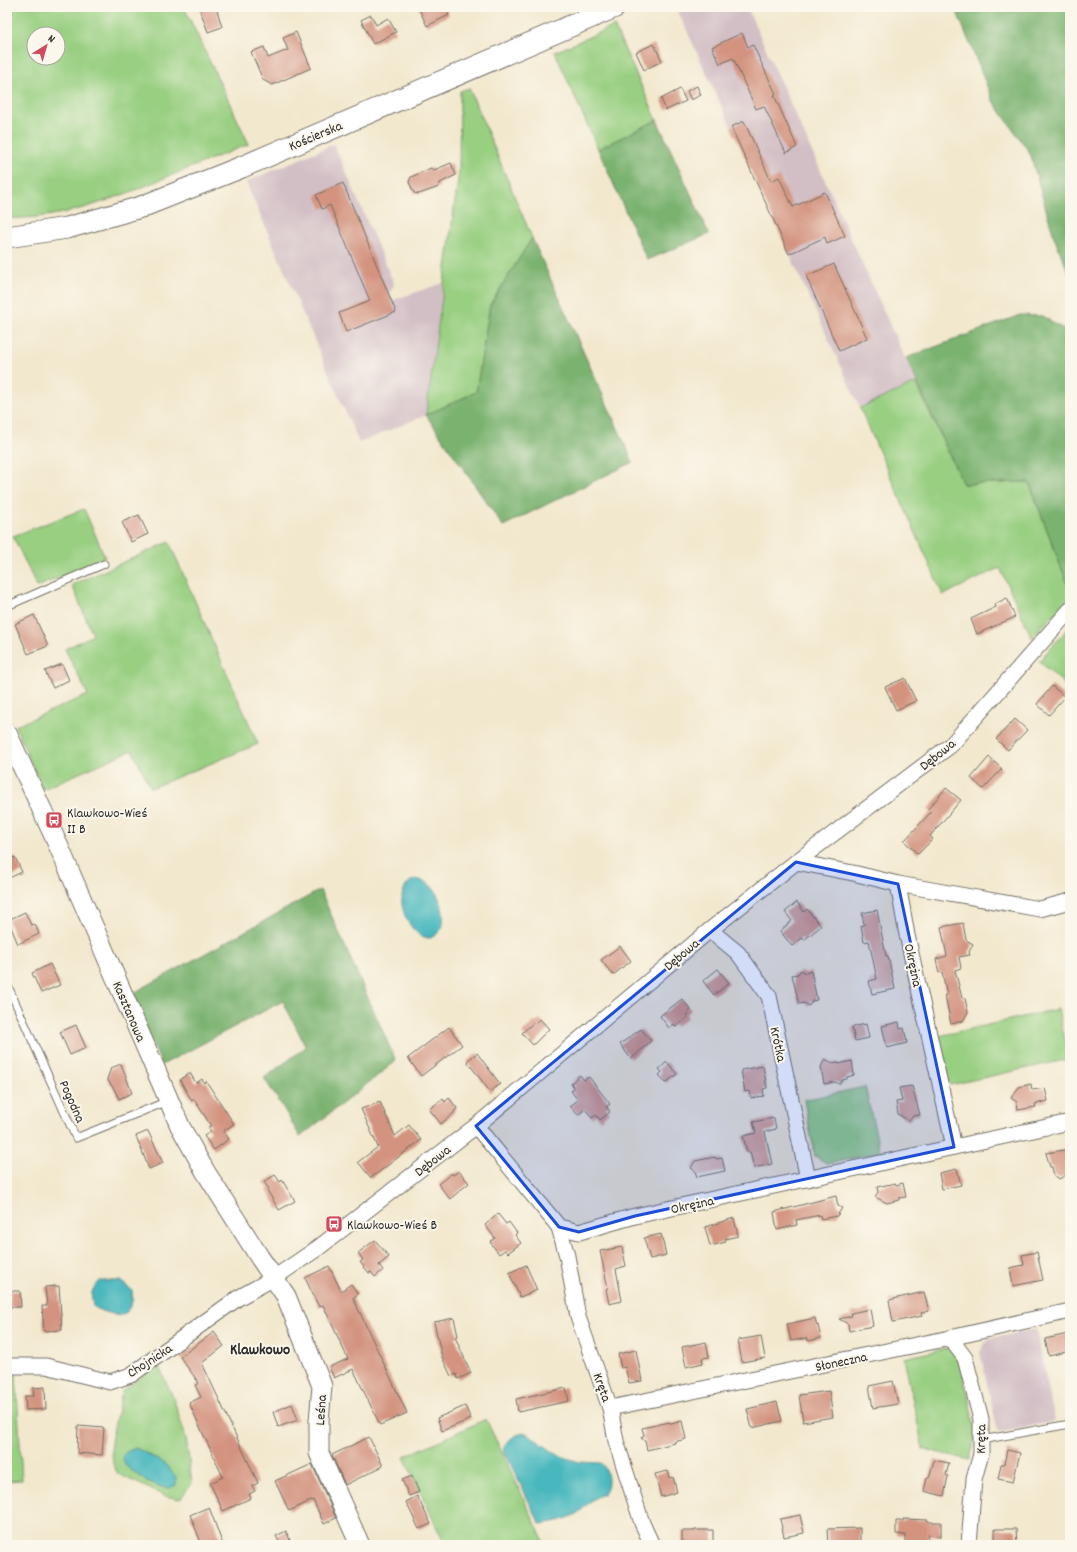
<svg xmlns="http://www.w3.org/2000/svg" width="1077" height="1552" viewBox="0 0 1077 1552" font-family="Dekko,sans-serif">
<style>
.industrial{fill:#d2bec5}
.green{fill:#98cf81;stroke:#627d56;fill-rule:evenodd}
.forest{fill:#7ab26f;stroke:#526e4d}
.water{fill:#48b8be;stroke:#3a7274}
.building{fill:#d3937f}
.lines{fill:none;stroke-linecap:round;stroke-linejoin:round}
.service-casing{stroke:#716d64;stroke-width:9}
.minor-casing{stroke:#716d64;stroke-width:17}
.tertiary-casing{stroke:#716d64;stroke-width:21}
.secondary-casing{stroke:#716d64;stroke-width:23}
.service{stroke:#fff;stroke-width:7}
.minor{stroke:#fff;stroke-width:15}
.tertiary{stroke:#fff;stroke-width:19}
.secondary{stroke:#fff;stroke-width:21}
.marked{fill:#1d4ed8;fill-opacity:0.2;stroke:#1d4ed8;stroke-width:3;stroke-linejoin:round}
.labels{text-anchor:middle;stroke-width:4;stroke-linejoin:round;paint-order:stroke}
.street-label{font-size:14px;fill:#2b2b2b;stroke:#fbf7ec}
.poi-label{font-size:14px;fill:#2b2b2b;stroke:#fbf7ec;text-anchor:start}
.quarter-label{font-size:16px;font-weight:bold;fill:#2b2b2b;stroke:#fbf7ec}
</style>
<rect width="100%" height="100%" fill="#fbf7ec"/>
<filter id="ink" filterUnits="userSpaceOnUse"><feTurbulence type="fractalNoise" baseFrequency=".025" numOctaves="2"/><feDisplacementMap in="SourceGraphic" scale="8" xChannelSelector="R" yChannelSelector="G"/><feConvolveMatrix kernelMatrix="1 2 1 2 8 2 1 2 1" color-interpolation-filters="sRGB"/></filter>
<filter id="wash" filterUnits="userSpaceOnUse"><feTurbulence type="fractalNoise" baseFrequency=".012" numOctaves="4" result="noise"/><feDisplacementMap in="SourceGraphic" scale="16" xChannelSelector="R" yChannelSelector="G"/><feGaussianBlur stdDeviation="0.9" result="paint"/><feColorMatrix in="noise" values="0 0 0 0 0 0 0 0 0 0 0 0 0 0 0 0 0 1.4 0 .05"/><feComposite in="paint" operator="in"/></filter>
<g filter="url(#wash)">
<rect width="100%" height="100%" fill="#f2e8ce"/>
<g class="industrial">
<path d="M676 7H747L916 383 860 408Z"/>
<path d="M334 144 394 284 390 293 393 300 443 283 426 415 359 443 246 182Z"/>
<path d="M1036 1329 1055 1421 998 1433 980 1352 988 1339Z"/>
</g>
<g class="green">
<path d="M7 7H184L249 144C218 156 188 169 157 181 109 201 60 220 7 218ZM34 34H58V58H34Z"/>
<path d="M614 26 657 120 598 149 555 52Z"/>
<path d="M469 88 532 238 490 305 476 392 426 415 459 172 460 91Z"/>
<path d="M916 383 963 484 1029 482 1070 591V597L1032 638 1000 568 943 595 932 570 860 408Z"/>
<path d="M84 509 105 557 37 587 13 536Z"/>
<path d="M169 542 258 744 151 788 132 750 43 789 15 726 88 695 65 649 93 635 72 585Z"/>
<path d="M1070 626V689L1039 661Z"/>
<path d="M1058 1009 1069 1059 950 1085 939 1036Z"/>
<path d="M865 1087 880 1152 828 1164 815 1156 804 1100Z"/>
<path d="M948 1348 959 1356 976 1432 970 1460 923 1449 904 1358Z"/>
<path d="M158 1365 173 1397 186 1438 192 1483 180 1499 165 1496 118 1474 113 1464 111 1441 122 1391ZM136 1448 165 1464 167 1489 159 1485 126 1452Z"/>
<path d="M16 1374 22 1480 7 1481V1376Z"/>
<path d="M486 1419 538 1529 545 1545H445L404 1457Z"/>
</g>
<g class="forest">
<path d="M955 7H1070V276L1054 237 1030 153 993 101Z"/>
<path d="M657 120 709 234 647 260 598 149Z"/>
<path d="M532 238 633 462 503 526 426 415 476 392 490 305Z"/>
<path d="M1020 315 1042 316 1070 333V591L1029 482 963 484 906 358Z"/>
<path d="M320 890 396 1061 300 1137 284 1109 264 1078 306 1047 283 1001 162 1065 130 995Z"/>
</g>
<g class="water">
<path d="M414 879C419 880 425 881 429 884 439 892 447 916 442 928 439 933 435 936 430 938 427 938 423 937 421 936 403 924 392 891 414 879Z"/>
<path d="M100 1281H120L132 1290C133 1303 132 1306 123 1315 112 1314 102 1313 93 1306 91 1293 90 1291 100 1281Z"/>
<path d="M526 1433 558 1455 579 1462 601 1463C609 1471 611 1486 603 1494 600 1496 595 1497 592 1500 586 1504 582 1511 576 1514 566 1520 552 1523 540 1524L503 1449C509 1439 514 1434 526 1433Z"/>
<path d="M136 1448 165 1464 176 1477V1485L167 1489 147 1481 133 1472 125 1465 122 1456 126 1452Z"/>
</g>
<g id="blocks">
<g class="building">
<path d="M199 7H216L222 27 208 32Z"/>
<path d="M418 7H445L449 15 427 26Z"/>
<path d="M371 15 376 25 388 18 396 32 373 44 361 20Z"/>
<path d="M296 32 311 68 272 85 263 80 251 52 264 47 268 58 288 50 283 38Z"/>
<path d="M742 33 748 47 753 45 776 94 774 95 797 147 786 153 764 106 756 109 733 58 720 64 712 47Z"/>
<path d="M654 44 662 61 644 70 636 52Z"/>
<path d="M697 86 701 95 691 100 687 91Z"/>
<path d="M680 89 686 101 666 110 661 99Z"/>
<path d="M744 121 771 181 779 177 793 207 825 192 845 236 827 244 825 237 789 254 731 127Z"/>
<path d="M451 163 456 175 440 183 439 187 419 194 414 193 409 182 411 177 431 168 434 170Z"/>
<path d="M343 183 396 312 346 332 339 313 370 301 330 205 322 209 316 195Z"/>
<path d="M834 264 867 338 839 351 806 276Z"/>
<path d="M139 515 148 534 131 542 122 522Z"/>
<path d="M1007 598 1015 617 977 634 971 619 996 607 995 604Z"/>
<path d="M34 615 48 646 28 654 15 624Z"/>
<path d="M62 664 69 680 53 688 45 671Z"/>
<path d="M905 678 916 701 896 710 885 687Z"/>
<path d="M1052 686 1065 697 1049 715 1037 704Z"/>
<path d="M1015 719 1027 730 1008 750 996 739Z"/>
<path d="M989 757 1002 769 983 789 971 778Z"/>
<path d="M946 788 961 800 930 836 933 839 918 854 904 841 931 812 928 809Z"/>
<path d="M15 857 22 872 7 879V860Z"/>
<path d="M797 902 804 912 807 909 821 926 804 940 802 938 792 946 780 931 792 921 785 912Z"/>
<path d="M877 910 886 956H888L895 989 872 994 869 981 877 979 869 941 864 942 861 926 864 925 862 913Z"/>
<path d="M25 912 31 925 35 924 39 934 18 944 8 920Z"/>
<path d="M963 923 966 940 973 944 969 952 970 955 959 957 961 968 955 970 962 998H965L968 1012 963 1021 951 1024 945 995H947L942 972 939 973 936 959 947 956 941 927Z"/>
<path d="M620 946 631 961 613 975 601 960Z"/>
<path d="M50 964 60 985 41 993 32 973Z"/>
<path d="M718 969 729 983 714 995 703 981Z"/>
<path d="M801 970 805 973 811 971 817 1000 812 1001 809 1006 804 1003 799 1004 792 975 798 974Z"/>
<path d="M682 999 691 1010 686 1015 688 1017 676 1027 674 1024 669 1028 660 1016Z"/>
<path d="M540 1019 549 1029 533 1045 522 1033 534 1022 535 1023Z"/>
<path d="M899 1022 900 1029 904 1028 907 1043 887 1048 882 1026Z"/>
<path d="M866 1024 869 1038 855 1041 852 1027Z"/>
<path d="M76 1025 86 1048 70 1055 60 1032Z"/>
<path d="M449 1027 462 1045 421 1076 408 1058Z"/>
<path d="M641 1029 651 1041 631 1059 620 1044Z"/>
<path d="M477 1053 500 1084 490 1092 467 1061Z"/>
<path d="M825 1059 832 1063 838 1062V1064L852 1061 854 1075 847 1077V1079L842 1080 839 1084 835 1082 824 1084 821 1067Z"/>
<path d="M667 1062 677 1074 666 1083 659 1075 662 1072 659 1069Z"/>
<path d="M121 1064 132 1093 119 1099 114 1089 107 1079 111 1068Z"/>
<path d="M763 1066 767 1088 763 1089 764 1096 751 1098 750 1091 745 1092 741 1070Z"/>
<path d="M190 1073 196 1083 202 1079 204 1083 206 1081 234 1124 223 1131 229 1139 214 1150 204 1136 211 1131 208 1127 211 1126 194 1099 192 1101 180 1080Z"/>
<path d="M580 1075 584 1080 589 1077 610 1104 606 1107 610 1112 600 1120 596 1115 592 1118 585 1109 578 1115 570 1106 578 1100 571 1091 574 1088 571 1083Z"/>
<path d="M1031 1084 1032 1090 1045 1088 1048 1101 1035 1104 1036 1107 1018 1110 1017 1102 1011 1098 1019 1087Z"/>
<path d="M912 1086 920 1115 913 1116 909 1121 898 1114 896 1102 902 1101 899 1088Z"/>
<path d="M449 1098 457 1108 454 1112V1113L441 1124 429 1109 443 1099 445 1102Z"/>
<path d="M380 1102 395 1136 409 1125 421 1140 371 1178 358 1162 378 1147 361 1109Z"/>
<path d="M774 1118 776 1129 765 1132 772 1164 754 1168 750 1152H747L743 1136 756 1133 753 1122Z"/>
<path d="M148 1131 163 1163 149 1169 136 1136Z"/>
<path d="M1070 1149V1163L1066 1164 1068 1174 1059 1179 1057 1177H1054L1052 1167H1050L1046 1153Z"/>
<path d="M715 1157 716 1159 722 1158 725 1171 697 1177 695 1171 691 1168 695 1161Z"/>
<path d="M957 1169 961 1185 942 1189 939 1173Z"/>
<path d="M459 1171 469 1183 450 1199 438 1184 452 1173 453 1175Z"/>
<path d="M275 1175 280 1182 282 1180 295 1201 279 1210 267 1190 269 1189 264 1182Z"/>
<path d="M895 1183 896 1185 903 1183 906 1197 899 1198V1200L887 1203 875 1197 878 1192 877 1187Z"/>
<path d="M836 1196 838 1206 842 1208 837 1216 821 1219 820 1215 796 1220 797 1225 777 1230 774 1212Z"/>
<path d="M498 1214 506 1224 509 1222 517 1233 515 1235 521 1243 508 1253 505 1250 499 1254 490 1242 495 1238 485 1225Z"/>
<path d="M734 1218 738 1236 725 1239 726 1242 710 1246 705 1227Z"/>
<path d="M661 1234 666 1255 650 1259 644 1238Z"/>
<path d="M375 1240 389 1257 379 1265 383 1270 375 1277 371 1272 369 1273 360 1262 363 1260 358 1253Z"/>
<path d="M622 1247 626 1266 616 1269 622 1301 609 1304 606 1289 608 1288 600 1251Z"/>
<path d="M1037 1252 1043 1280 1013 1286 1010 1268 1024 1265 1022 1255Z"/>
<path d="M526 1265 537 1290 520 1297 509 1273Z"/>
<path d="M329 1266 341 1291 351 1284 358 1294 353 1298 407 1413 380 1425 353 1369 334 1378 329 1367 348 1359 323 1305 319 1307 305 1278Z"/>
<path d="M59 1286 62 1330 44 1331 42 1306H47L45 1287Z"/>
<path d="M10 1291H20L21 1307H10Z"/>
<path d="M924 1292 929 1311 921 1313 922 1316 893 1322 889 1300Z"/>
<path d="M870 1309 873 1326 849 1331 848 1324 839 1319 852 1316 851 1313Z"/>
<path d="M454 1318 458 1336 455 1337 471 1373 458 1379 456 1374 451 1376 442 1357 434 1322Z"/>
<path d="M815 1318 817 1326 818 1325 821 1338 808 1341 807 1338 791 1341 787 1324Z"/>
<path d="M214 1332 224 1346 202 1363 258 1483 252 1486 255 1491 249 1494 251 1498 223 1511 210 1483 223 1477 189 1403 201 1397 195 1385 199 1383 180 1357Z"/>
<path d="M1068 1334 1070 1351 1049 1356 1045 1339Z"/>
<path d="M761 1336 765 1358 742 1362 738 1340Z"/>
<path d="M706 1342 709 1357 702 1358 703 1363 686 1367 682 1347Z"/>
<path d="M636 1350 642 1381 629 1383 625 1367 621 1368 618 1354Z"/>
<path d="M893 1381 898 1404 873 1408 869 1386Z"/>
<path d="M45 1387 46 1409 26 1410 25 1396H34L33 1388Z"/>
<path d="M566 1388 569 1401 518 1412 516 1399Z"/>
<path d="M829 1391 833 1417 803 1422 799 1395Z"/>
<path d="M777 1402 782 1421 752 1428 747 1409Z"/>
<path d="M292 1404 298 1420 278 1427 273 1412Z"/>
<path d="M465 1406 471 1419 442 1431 437 1418Z"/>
<path d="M682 1421 686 1439 674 1442 675 1443 647 1450 645 1441 641 1438 644 1435 642 1428 670 1422 671 1424Z"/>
<path d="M78 1426 104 1428 102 1455 77 1453Z"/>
<path d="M369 1437 383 1466 345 1485 332 1455Z"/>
<path d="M1007 1450 1020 1453 1013 1482 998 1479 1001 1464H1004Z"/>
<path d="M934 1460 949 1463 946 1475 948 1476 944 1496 924 1491 927 1478H929Z"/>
<path d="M312 1464 336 1518 324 1524 313 1500 289 1511 275 1481Z"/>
<path d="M668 1471 670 1478 673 1477 677 1492 661 1497 655 1474Z"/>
<path d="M412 1476 419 1492 409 1496 402 1480Z"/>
<path d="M417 1496 431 1524 419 1529 406 1502Z"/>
<path d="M209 1507 223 1545H202L190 1515Z"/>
<path d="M800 1515 804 1533 784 1537 780 1519Z"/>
<path d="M903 1519 928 1520V1522H941V1536L928 1535V1545H905V1535L896 1534V1521H903Z"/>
<path d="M860 1528V1545H828L827 1529Z"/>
<path d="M995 1529H1016L1017 1545H995Z"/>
<path d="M695 1530H713V1545H682V1531H695Z"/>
<path d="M286 1531 292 1545H281L276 1536Z"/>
</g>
</g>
</g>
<g filter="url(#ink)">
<use href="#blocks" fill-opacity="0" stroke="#716d64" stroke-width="1"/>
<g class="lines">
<g class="service-casing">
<g id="service">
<path d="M7 606 104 564"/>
<path d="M7 984 76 1138 168 1101"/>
<path d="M981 1440 1070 1424"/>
</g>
</g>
<g class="minor-casing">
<g id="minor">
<path d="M796 862 853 873 898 884 907 935 954 1147"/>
<path d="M898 884 1040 909 1070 901"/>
<path d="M710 930 738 953 769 996 808 1179"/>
<path d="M476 1126 559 1227 579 1232 635 1216 1070 1122"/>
<path d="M559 1227 567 1256 578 1317 610 1408 616 1441 642 1523 652 1545"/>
<path d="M950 1338 965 1358 981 1419V1454L974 1479 969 1545"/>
<path d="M7 1366H46L110 1382 131 1375 238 1298 274 1278 318 1248 476 1126 710 930 796 862 951 745 1070 610"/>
<path d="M610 1408 950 1338 1070 1311"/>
</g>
</g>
<g class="tertiary-casing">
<path id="tertiary" d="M7 733 59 847 180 1126 205 1171 260 1258 286 1296 322 1386 319 1421V1453L360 1545"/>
</g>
<g class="secondary-casing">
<path id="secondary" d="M7 237 67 228 141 207 242 167 615 7"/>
</g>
<use href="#service" class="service"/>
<use href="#minor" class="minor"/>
<use href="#tertiary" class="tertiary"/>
<use href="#secondary" class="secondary"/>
</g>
</g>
<path class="marked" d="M796 862 898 884 954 1147 635 1216 579 1232 559 1227 476 1126Z"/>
<defs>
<g id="bus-square" transform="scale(0.9)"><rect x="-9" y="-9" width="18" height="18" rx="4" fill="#d1495b" stroke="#fbf7ec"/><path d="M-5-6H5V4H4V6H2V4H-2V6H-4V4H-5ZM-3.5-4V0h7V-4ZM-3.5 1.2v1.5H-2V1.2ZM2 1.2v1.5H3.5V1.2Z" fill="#fff"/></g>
</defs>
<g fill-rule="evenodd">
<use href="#bus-square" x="54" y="820"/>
<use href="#bus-square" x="334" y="1224"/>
</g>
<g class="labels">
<g class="street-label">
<text transform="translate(315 135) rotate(-23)" y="5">Kościerska</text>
<text transform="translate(937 754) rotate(-39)" y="5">Dębowa</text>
<text transform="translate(681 954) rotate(-40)" y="5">Dębowa</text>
<text transform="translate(914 965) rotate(78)" y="5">Okrężna</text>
<text transform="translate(130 1011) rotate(67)" y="5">Kasztanowa</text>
<text transform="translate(779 1044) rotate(78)" y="5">Krótka</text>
<text transform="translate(73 1101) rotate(66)" y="5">Pogodna</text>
<text transform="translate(432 1160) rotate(-38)" y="5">Dębowa</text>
<text transform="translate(692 1204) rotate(-12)" y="5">Okrężna</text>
<text transform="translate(149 1360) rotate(-33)" y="5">Chojnicka</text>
<text transform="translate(841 1361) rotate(-12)" y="5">Słoneczna</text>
<text transform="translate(603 1387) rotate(70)" y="5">Kręta</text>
<text transform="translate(320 1410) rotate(-86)" y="5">Leśna</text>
<text transform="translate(980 1439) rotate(-89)" y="5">Kręta</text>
</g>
<g class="poi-label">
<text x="67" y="817">Klawkowo-Wieś<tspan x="67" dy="16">II B</tspan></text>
<text x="347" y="1229">Klawkowo-Wieś B</text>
</g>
<g class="quarter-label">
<text x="260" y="1354">Klawkowo</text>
</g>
</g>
<rect width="1077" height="1552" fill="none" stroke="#fbf7ec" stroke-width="24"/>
<g transform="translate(46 46) rotate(37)"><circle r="19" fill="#fbf7ec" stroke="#a8a59f"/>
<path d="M0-3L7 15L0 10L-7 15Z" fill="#d1495b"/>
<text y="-6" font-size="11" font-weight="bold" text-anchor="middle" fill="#2b2b2b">N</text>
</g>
</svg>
